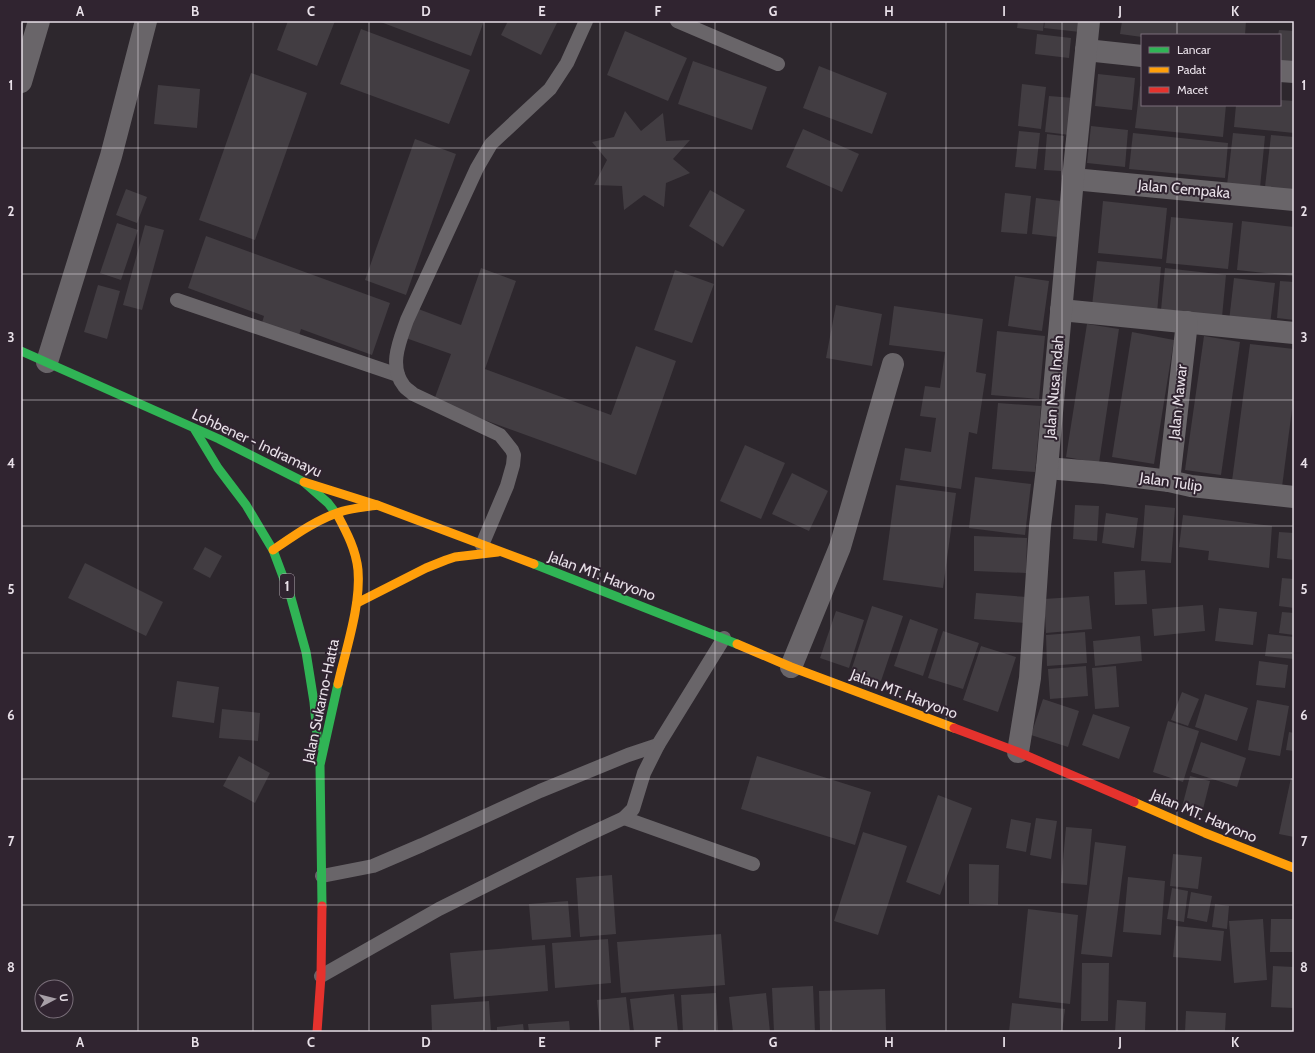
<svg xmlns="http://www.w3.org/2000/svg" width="1315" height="1053" viewBox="0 0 1315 1053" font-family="Cabin,sans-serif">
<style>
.building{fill:#423d42}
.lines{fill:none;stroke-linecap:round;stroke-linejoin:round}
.lane{stroke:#696569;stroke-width:14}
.street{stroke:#696569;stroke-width:22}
.fast{stroke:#30b455;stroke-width:9}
.slow{stroke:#ff9f0a;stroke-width:9}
.jam{stroke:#e5322d;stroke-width:9}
.grid{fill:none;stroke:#e8e0e8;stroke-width:1;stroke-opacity:0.55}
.labels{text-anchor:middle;stroke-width:4;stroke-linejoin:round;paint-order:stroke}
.shield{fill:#302430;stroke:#b1a8b1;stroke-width:1}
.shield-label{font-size:14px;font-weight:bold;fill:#e8e0e8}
.street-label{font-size:15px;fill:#e8e0e8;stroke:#302430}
.neatline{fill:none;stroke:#e8e0e8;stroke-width:1.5}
.grid-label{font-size:13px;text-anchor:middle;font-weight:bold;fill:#e8e0e8}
</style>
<rect width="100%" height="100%" fill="#2d272d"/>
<g class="building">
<path d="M288 21H335L317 66 277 50Z"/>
<path d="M378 21H484L471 56Z"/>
<path d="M508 21H558L541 55 501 35Z"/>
<path d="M1018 21H1044L1043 31 1017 28Z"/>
<path d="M1045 21H1081L1080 32 1044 28Z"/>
<path d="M1122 21H1246L1245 35H1142V37L1120 34Z"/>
<path d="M361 29 470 70 449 124 340 84Z"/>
<path d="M1279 30 1294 31V72L1280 70V35H1278Z"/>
<path d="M625 31 687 58 668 101 607 75Z"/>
<path d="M1037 34 1071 38 1069 58 1035 54Z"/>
<path d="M693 61 767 87 752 130 678 104Z"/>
<path d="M819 66 887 93 872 134 803 108Z"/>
<path d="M251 73 307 93 255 240 199 220Z"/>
<path d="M1098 74 1135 78 1132 110 1095 106Z"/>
<path d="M1022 84 1046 87 1041 129 1018 126Z"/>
<path d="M158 85 200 89 197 128 154 124Z"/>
<path d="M1140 86 1142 87V105H1226L1223 137 1135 128Z"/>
<path d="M1049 96 1074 98 1070 135 1045 132Z"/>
<path d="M1280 100 1294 101V133L1234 127 1236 105H1280Z"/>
<path d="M625 111 641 131 663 113 666 141 690 140 673 159 690 173 666 183 664 207 644 195 624 210 622 186 594 185 607 160 592 142 614 137Z"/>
<path d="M1091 126 1128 130 1125 167 1087 163Z"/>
<path d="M803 129 859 154 842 192 786 167Z"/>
<path d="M1019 131 1040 133 1036 169 1015 167Z"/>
<path d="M1133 133 1228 143 1225 178 1129 169Z"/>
<path d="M1233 133 1265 136 1260 188 1227 185Z"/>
<path d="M1047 134 1064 136 1061 171 1044 170Z"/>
<path d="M1271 135 1294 137 1293 190 1265 187Z"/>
<path d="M415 139 456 154 406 295 365 280Z"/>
<path d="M126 189 147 197 137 223 116 215Z"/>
<path d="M710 190 745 210 723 247 689 226Z"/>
<path d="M1005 193 1031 196 1027 234 1001 232Z"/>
<path d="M1036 198 1061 201 1058 237 1032 234Z"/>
<path d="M1103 201 1167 208 1162 259 1098 253Z"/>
<path d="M1171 217 1233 223 1228 269 1166 263Z"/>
<path d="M1242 221 1294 227V276L1237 270Z"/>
<path d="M117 223 138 230 121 280 100 273Z"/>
<path d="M145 225 164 230 142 310 123 305Z"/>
<path d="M206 236 390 303 372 355 301 329 298 339 261 326 264 316 188 288Z"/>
<path d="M1097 261 1161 267 1157 313 1092 306Z"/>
<path d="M481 268 516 281 485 369 611 415 636 346 676 361 636 475 460 411 434 400 451 354 403 337 413 307 461 325Z"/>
<path d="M1165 268 1226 275 1222 317 1161 310Z"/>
<path d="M675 270 714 284 692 343 654 330Z"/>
<path d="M1015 276 1049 281 1042 331 1008 326Z"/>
<path d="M1234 278 1275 283 1270 325 1229 321Z"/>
<path d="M1280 281 1294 282V320L1277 318Z"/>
<path d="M98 285 120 291 107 339 84 332Z"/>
<path d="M836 305 882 314 872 366 826 358Z"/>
<path d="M894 306 983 319 976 372 986 374 977 434 969 432 961 489 900 480 905 448 931 452 936 418 920 416 925 386 940 388 945 352 889 345Z"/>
<path d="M1087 324 1119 329 1099 463 1066 457Z"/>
<path d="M997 331 1045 336 1039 399 991 395Z"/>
<path d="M1132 332 1174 340 1154 464 1112 457Z"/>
<path d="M1204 336 1240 342 1221 475 1185 470Z"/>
<path d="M1250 344 1294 349V394L1282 487 1232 481Z"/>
<path d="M998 403 1041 406 1035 472 992 469Z"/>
<path d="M745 445 785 463 761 519 720 501Z"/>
<path d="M792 473 828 491 809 531 772 514Z"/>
<path d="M975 477 1031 484 1025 535 969 528Z"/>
<path d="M896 485 956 493 943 588 883 580Z"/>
<path d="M1075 505 1099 506 1097 541 1073 539Z"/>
<path d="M1145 505 1175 508 1171 563 1141 561Z"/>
<path d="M1106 513 1138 518 1134 548 1102 543Z"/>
<path d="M1183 515 1272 526 1269 568 1208 560 1209 551 1179 547Z"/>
<path d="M1279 532 1294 533V560L1277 558Z"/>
<path d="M974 536 1027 538 1026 573 974 571Z"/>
<path d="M205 547 222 556 210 578 193 569Z"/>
<path d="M85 563 163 602 146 636 68 598Z"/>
<path d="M1145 570 1147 604 1115 605 1114 572Z"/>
<path d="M1282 578 1294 579V608L1279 606Z"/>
<path d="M976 593 1027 597 1025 623 974 619Z"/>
<path d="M1089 596 1092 629 1046 633 1044 599Z"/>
<path d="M1203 605 1205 631 1154 636 1152 609Z"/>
<path d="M872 606 903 616 881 681 851 671Z"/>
<path d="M1219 608 1257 612 1253 645 1215 641Z"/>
<path d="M836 611 864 620 849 668 820 658Z"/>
<path d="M1282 612 1294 613V635L1279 633Z"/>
<path d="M910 619 938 629 923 676 894 666Z"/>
<path d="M943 631 979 643 963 689 928 678Z"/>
<path d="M1085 632 1087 663 1047 666 1046 635Z"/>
<path d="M1268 634 1294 637V659L1265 656Z"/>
<path d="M1140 636 1142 661 1095 666 1093 641Z"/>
<path d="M981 646 1016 657 998 712 963 700Z"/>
<path d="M1259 661 1288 665 1285 688 1256 685Z"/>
<path d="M1086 666 1088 696 1050 699 1048 669Z"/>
<path d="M1116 666 1119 707 1095 709 1092 668Z"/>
<path d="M177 681 219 687 214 723 172 717Z"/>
<path d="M1182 692 1199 699 1188 726 1171 720Z"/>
<path d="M1205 694 1248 708 1237 741 1195 727Z"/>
<path d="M1043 699 1079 711 1068 747 1031 735Z"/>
<path d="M1257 700 1289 706 1280 756 1248 750Z"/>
<path d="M222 709 260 713 258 741 219 738Z"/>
<path d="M1093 714 1130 727 1119 759 1082 745Z"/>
<path d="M1168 721 1199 731 1183 782 1153 772Z"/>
<path d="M1289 732 1294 733V751L1286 750Z"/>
<path d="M1201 742 1246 758 1237 787 1191 772Z"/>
<path d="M239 756 270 773 255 803 223 786Z"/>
<path d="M757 756 871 792 855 845 741 809Z"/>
<path d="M1190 776 1210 781 1202 813 1182 807Z"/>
<path d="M1291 778 1294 779V837L1279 834Z"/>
<path d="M938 795 972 808 940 895 906 882Z"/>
<path d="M1036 818 1057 821 1051 859 1030 855Z"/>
<path d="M1011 819 1031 823 1026 852 1006 848Z"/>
<path d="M1066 827 1092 829 1087 885 1061 883Z"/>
<path d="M863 832 907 846 878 935 834 921Z"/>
<path d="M1095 842 1126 846 1112 957 1081 954Z"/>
<path d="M1173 854 1202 857 1198 889 1170 886Z"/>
<path d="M969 864 999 865 998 905 969 904Z"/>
<path d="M612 875 616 934 580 937 576 878Z"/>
<path d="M1128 877 1165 881 1161 935 1123 932Z"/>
<path d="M1172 888 1188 891 1184 922 1167 919Z"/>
<path d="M1191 892 1212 896 1207 922 1187 918Z"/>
<path d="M568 901 571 937 532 940 529 904Z"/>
<path d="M1215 904 1229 906 1227 929 1212 927Z"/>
<path d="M1028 909 1078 915 1070 1004 1019 998Z"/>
<path d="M1263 919 1267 980 1234 983 1229 921Z"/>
<path d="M1271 919H1294V952H1270Z"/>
<path d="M1176 926 1224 931 1221 961 1173 957Z"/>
<path d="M721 934 725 985 621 993 617 942Z"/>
<path d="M608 939 611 983 555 988 552 943Z"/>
<path d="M545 945 548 991 454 999 450 953Z"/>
<path d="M1082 963H1109L1108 1021H1081Z"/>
<path d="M1273 966 1294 967V1008L1271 1007Z"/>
<path d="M813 986 815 1032H774L772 988Z"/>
<path d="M885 989 886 1032H820L819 991Z"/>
<path d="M716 993 718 1032H683L681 995Z"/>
<path d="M766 993 770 1032H733L729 997Z"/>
<path d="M674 994 678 1032H634L630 999Z"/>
<path d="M626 997 630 1032H600L597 1000Z"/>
<path d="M1117 1000 1146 1002 1145 1032H1115Z"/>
<path d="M489 1001 491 1032H432L431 1005Z"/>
<path d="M1012 1003 1065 1009 1062 1032H1009Z"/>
<path d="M1186 1011 1226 1013 1225 1032H1185Z"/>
<path d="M569 1021 570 1032H529L528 1024Z"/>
<path d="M523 1024 524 1032H497V1027Z"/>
</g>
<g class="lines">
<g class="lane">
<path d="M677 21 778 64"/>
<path d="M177 300 398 375"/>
<path d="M482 545 507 486 513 465 514 455 512 450 500 435 413 394C410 391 406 389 404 386 388 366 400 340 407 320L477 168 491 144 550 89 567 63 586 21"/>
<path d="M624 818 753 864"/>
<path d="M322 876 373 866 422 845 540 791 628 755 658 745"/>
<path d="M321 976 439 909 583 837 624 818 633 809 644 773 658 745 724 638"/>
</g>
<g class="street">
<path d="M1086 50 1142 56"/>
<path d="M1280 71 1294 72"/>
<path d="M21 82 39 21"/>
<path d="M1073 179 1294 200"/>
<path d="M1061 310 1294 333"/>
<path d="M47 362 111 156 146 21"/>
<path d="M1047 468 1105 473 1169 481 1191 486 1294 497"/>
<path d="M1169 481 1187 322"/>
<path d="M791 667 840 547 893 364"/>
<path d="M1018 752 1030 678 1040 526 1047 468 1073 179 1089 21"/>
</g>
<g class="fast">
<path d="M21 351 219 439 304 482 328 503 338 516"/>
<path d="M195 430 218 468 246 505 273 550 291 598 306 652 314 702 318 746"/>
<path d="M534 564 737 644"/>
<path d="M322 906 320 765 338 684"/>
</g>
<g class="slow">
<path d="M304 482 377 505 534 564"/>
<path d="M338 516C347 533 356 550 358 570 361 605 346 649 338 684"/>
<path d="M273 550C295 535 317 519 343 511 354 508 366 507 377 505"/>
<path d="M357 603 426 568 446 560 455 557 498 552"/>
<path d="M737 644 791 667 954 728"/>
<path d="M1134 802 1205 833 1294 868"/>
</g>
<g class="jam">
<path d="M954 728 1018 752 1134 802"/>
<path d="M317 1032 321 976 322 906"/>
</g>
</g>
<path class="grid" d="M138 21V1032M253 21V1032M369 21V1032M484 21V1032M600 21V1032M715 21V1032M831 21V1032M946 21V1032M1062 21V1032M1177 21V35M1177 105V1032M21 148H1294M21 274H1294M21 400H1294M21 526H1294M21 653H1294M21 779H1294M21 905H1294"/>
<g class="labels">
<rect class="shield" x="280" y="574" width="14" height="24" rx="3"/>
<g class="shield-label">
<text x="287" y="591">1</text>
</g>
<g class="street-label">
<text transform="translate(1184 189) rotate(5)" y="5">Jalan Cempaka</text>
<text transform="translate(1054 387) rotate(-85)" y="5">Jalan Nusa Indah</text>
<text transform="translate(1178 402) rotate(-84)" y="5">Jalan Mawar</text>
<text transform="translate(257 443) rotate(25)" y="5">Lohbener - Indramayu</text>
<text transform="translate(1171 482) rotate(8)" y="5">Jalan Tulip</text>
<text transform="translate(602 576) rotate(21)" y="5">Jalan MT. Haryono</text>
<text transform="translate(904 694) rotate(21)" y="5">Jalan MT. Haryono</text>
<text transform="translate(321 701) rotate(-78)" y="5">Jalan Sukarno-Hatta</text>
<text transform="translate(1204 816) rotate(23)" y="5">Jalan MT. Haryono</text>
</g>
</g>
<rect width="1315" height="1053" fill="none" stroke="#302430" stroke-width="44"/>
<rect x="1141" y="34" width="140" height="72" fill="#302430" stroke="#7a6f7a"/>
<rect x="1149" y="47" width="20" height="6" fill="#30b455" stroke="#7a6f7a"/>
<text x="1177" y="54" font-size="12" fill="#e8e0e8">Lancar</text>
<rect x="1149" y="67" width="20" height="6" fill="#ff9f0a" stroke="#7a6f7a"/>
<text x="1177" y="74" font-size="12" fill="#e8e0e8">Padat</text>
<rect x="1149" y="87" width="20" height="6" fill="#e5322d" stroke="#7a6f7a"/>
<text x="1177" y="94" font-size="12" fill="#e8e0e8">Macet</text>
<g transform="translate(54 999) rotate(83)"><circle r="19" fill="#302430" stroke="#7a6f7a"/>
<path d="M0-3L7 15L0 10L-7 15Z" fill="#a79fa7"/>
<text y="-6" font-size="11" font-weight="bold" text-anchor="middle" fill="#e8e0e8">U</text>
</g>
<rect x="22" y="22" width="1271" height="1009" class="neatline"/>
<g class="grid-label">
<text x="80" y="16">A</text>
<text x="195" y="16">B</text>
<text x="311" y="16">C</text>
<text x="426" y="16">D</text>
<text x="542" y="16">E</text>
<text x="658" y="16">F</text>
<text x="773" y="16">G</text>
<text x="889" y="16">H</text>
<text x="1004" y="16">I</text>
<text x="1120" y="16">J</text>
<text x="1235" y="16">K</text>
<text x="11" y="90">1</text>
<text x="1304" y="90">1</text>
<text x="11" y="216">2</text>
<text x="1304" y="216">2</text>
<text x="11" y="342">3</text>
<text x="1304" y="342">3</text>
<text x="11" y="468">4</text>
<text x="1304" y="468">4</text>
<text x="11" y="594">5</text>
<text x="1304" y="594">5</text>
<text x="11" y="720">6</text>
<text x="1304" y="720">6</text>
<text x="11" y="846">7</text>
<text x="1304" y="846">7</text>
<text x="11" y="972">8</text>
<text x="1304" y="972">8</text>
<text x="80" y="1047">A</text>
<text x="195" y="1047">B</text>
<text x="311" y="1047">C</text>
<text x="426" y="1047">D</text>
<text x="542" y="1047">E</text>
<text x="658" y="1047">F</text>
<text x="773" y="1047">G</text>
<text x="889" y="1047">H</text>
<text x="1004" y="1047">I</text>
<text x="1120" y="1047">J</text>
<text x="1235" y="1047">K</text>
</g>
</svg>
